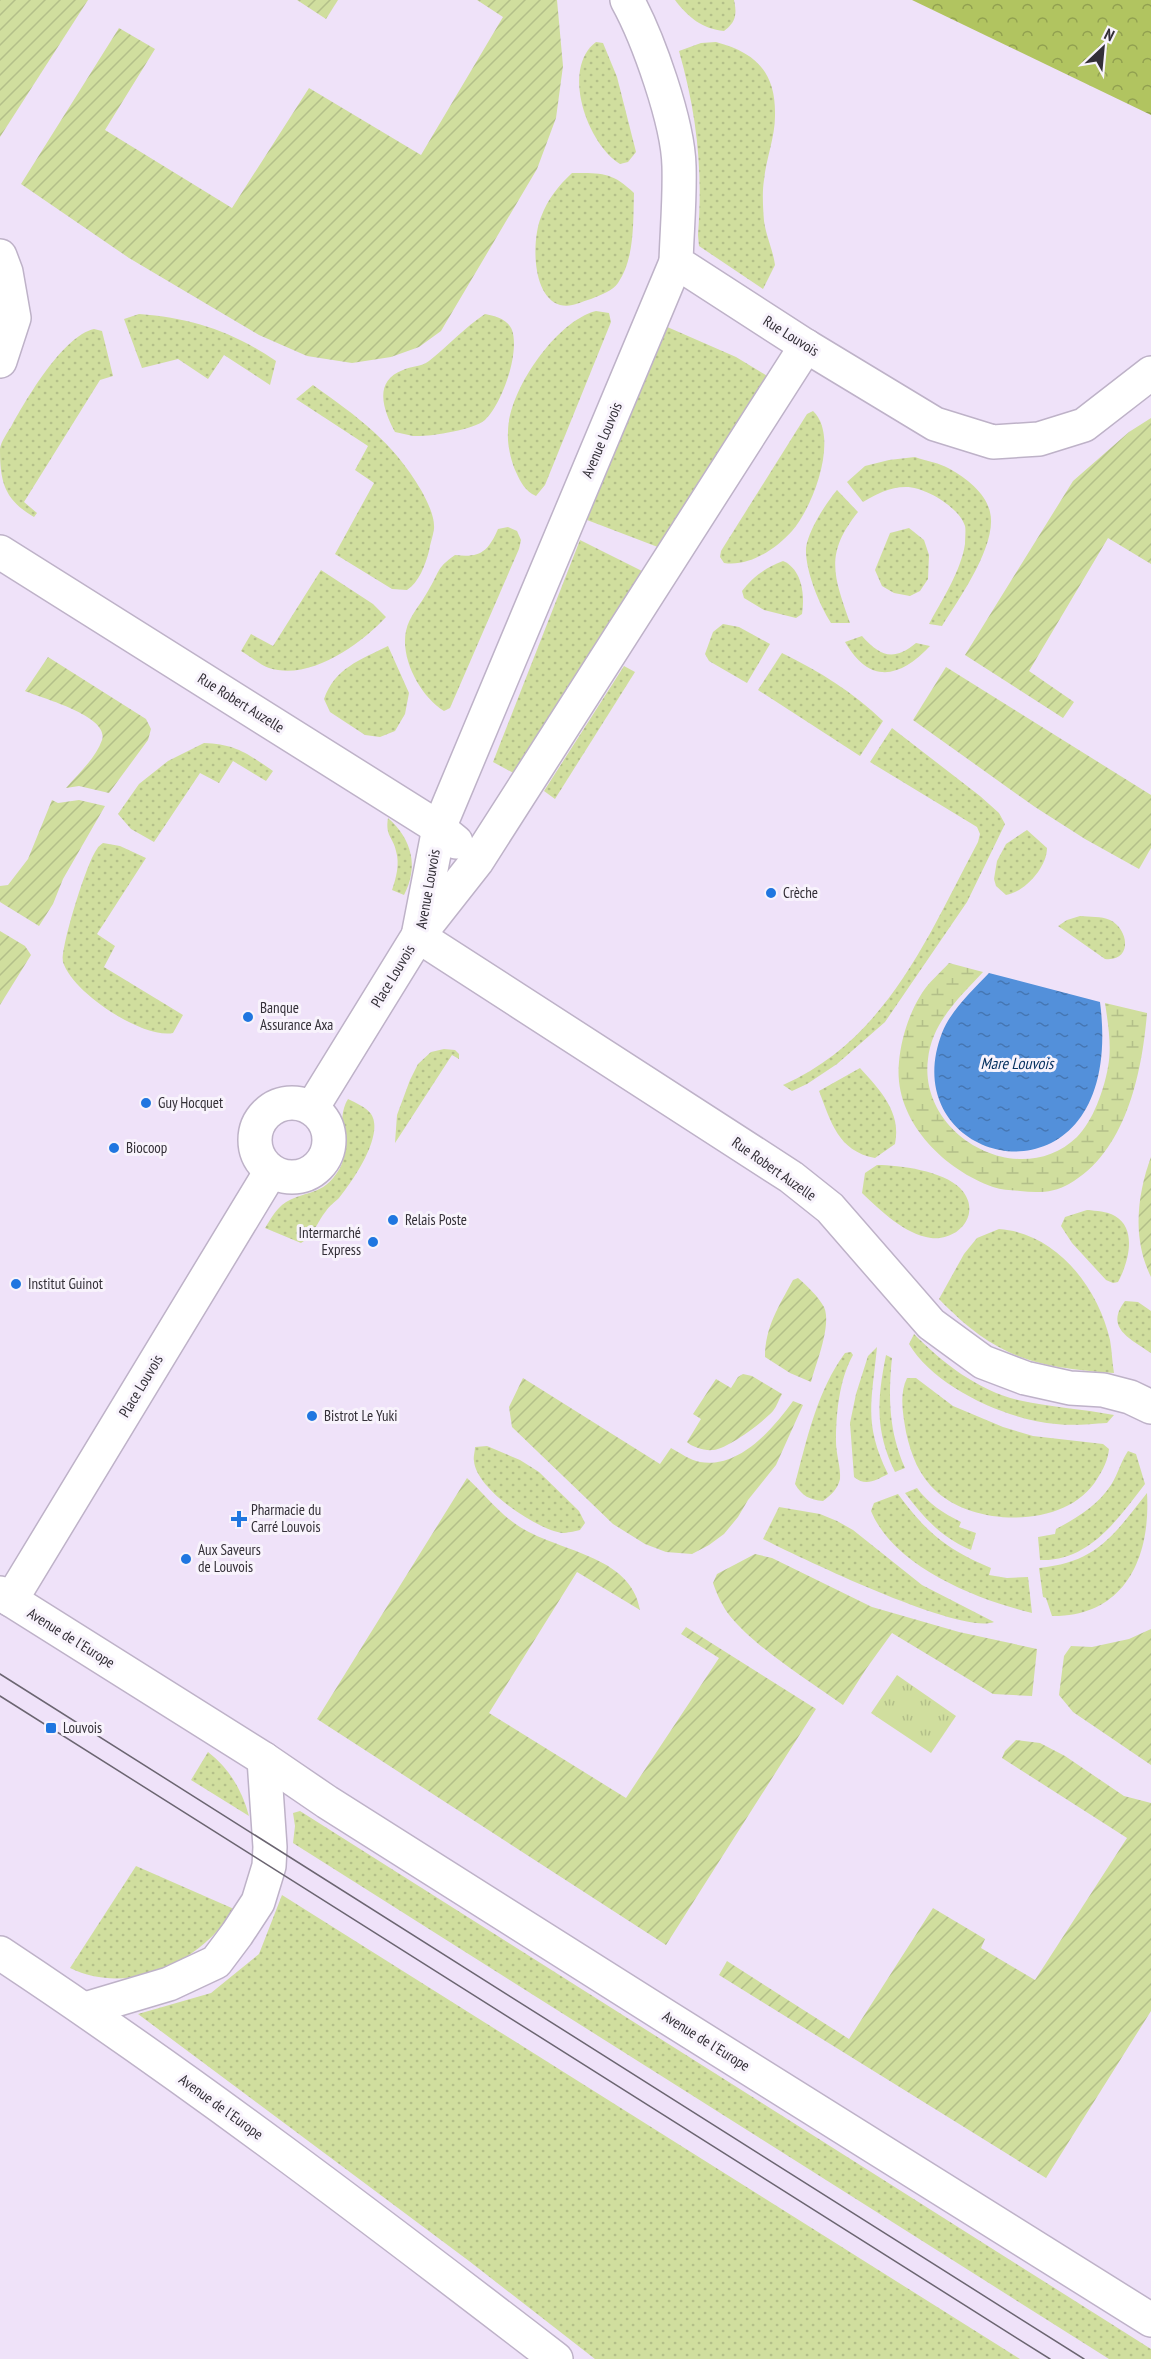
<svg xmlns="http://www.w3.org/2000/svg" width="1151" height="2359" viewBox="0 0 1151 2359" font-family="'PT Sans Narrow',sans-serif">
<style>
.grass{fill:url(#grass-dots)}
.forest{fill:url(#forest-crowns)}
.wetland{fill:url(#wetland-marsh)}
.park{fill:url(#park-tufts)}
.garden{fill:url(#garden-furrows)}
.water{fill:url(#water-ripples)}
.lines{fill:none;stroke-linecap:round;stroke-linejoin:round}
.minor-casing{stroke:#beb2c8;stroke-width:36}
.tertiary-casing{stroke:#beb2c8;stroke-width:36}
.secondary-casing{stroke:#beb2c8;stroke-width:36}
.minor{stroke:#fff;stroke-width:33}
.tertiary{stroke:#fff;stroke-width:33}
.secondary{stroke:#fff;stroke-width:33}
.tram{stroke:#6b6571;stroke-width:1.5}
.poi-dot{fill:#1f76e0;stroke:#f8f3fc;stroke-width:2}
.labels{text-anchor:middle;stroke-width:6;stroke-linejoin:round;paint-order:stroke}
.street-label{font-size:15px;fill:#332f37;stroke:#f8f3fc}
.poi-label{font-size:15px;fill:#332f37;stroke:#f8f3fc;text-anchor:start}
.water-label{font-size:16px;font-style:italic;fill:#022e5d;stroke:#f8f3fc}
</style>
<defs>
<pattern id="grass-dots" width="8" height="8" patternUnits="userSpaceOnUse" patternTransform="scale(1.5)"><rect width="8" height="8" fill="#d0de9e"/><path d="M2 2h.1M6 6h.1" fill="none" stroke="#b3bf89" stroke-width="1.8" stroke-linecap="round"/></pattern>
<pattern id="forest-crowns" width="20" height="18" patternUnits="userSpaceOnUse" patternTransform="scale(1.5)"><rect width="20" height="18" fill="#b1c460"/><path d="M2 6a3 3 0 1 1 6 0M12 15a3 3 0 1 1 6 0" fill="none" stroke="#91a050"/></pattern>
<pattern id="wetland-marsh" width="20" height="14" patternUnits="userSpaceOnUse" patternTransform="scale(1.5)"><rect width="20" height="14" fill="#d0de9e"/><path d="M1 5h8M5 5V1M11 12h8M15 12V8" fill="none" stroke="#b3bf89"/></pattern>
<pattern id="park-tufts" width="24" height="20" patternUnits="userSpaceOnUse" patternTransform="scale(1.5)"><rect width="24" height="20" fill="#d0de9e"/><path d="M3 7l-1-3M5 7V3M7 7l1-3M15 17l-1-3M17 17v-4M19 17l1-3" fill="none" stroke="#b3bf89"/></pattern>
<pattern id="garden-furrows" width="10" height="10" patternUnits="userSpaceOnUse" patternTransform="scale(1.5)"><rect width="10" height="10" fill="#d0de9e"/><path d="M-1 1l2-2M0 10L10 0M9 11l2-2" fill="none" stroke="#b3bf89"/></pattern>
<pattern id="water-ripples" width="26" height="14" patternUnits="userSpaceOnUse" patternTransform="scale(1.5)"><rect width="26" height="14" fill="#5390da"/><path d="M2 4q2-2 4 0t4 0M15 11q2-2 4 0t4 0" fill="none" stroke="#4576b2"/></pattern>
</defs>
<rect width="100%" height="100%" fill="#efe2f9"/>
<g class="grass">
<path d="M675 0H734C737 14 736 22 724 31 702 29 688 17 675 0Z"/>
<path d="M596 42 603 43 617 77 636 152 628 162 620 164C588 145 560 69 596 42Z"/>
<path d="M716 42C757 53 776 73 775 116 775 137 766 159 764 180 762 192 763 208 764 221 766 236 773 250 775 265L763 289 699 246 698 235C703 169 697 115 679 51L701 43Z"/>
<path d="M572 173C602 173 612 172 634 193 633 222 635 258 618 283 613 291 600 295 591 299 580 302 571 308 560 305 531 296 532 239 541 217 548 199 558 186 572 173Z"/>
<path d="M596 311 609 313 611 322 545 485 536 496C525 491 521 483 516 472 511 461 507 444 508 432 508 391 556 321 596 311Z"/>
<path d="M139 314C191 318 232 331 276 361L270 385 224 355 208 379 178 359 142 368 124 319Z"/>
<path d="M485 314C495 316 508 319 512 330 520 353 502 404 485 420 473 430 429 437 413 436 407 435 401 433 395 432 383 410 373 381 403 370 411 366 421 367 429 361 448 346 465 327 485 314Z"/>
<path d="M665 326 736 357 769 377 663 549 587 520Z"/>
<path d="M94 329 102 331 113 376 100 380 24 502 37 513 34 517C5 500 0 483 0 449 1 441 8 432 12 425 27 398 63 336 94 329Z"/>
<path d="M313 385C358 417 393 442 421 490 427 501 435 516 434 529 433 536 430 544 429 551 425 566 419 582 407 590L392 589 335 554 374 483 355 470 368 446 296 399Z"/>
<path d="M813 411C840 437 813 507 792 531 776 549 749 567 724 563L720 557 721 551 807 414Z"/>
<path d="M915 457C926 461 940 463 950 469 966 478 986 493 990 512 998 544 959 599 942 626L929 624C942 600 961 571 965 544 965 539 966 530 965 526 959 507 925 487 906 487 889 487 877 494 863 502L847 482 865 466 889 460Z"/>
<path d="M837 490 858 512C824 554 834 577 850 623H831C819 604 805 570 806 548 808 531 826 503 837 490Z"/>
<path d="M508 527 517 531 521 540 519 549 450 708 444 711C421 697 400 659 406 631 409 616 421 604 428 591 440 572 435 569 455 555 480 558 488 552 498 529Z"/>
<path d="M909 528 924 540 929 555 928 579 920 591 910 596 894 593 882 586 875 570 890 533Z"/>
<path d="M580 540 646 573 519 776 493 762Z"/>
<path d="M783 561C802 569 805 595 802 614L796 618 764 610 744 598 742 591C752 577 767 567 783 561Z"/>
<path d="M321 570 373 604 386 617C360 645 310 681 269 668 260 665 250 656 241 651L251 634 273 646Z"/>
<path d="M723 624 739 627 770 644 747 683 709 661 705 654 713 632Z"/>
<path d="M862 636C880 656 893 662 916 643L930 646C900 678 870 685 845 642Z"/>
<path d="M388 646 409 693 405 714 395 731 380 737 365 735 330 712 324 699C335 668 360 660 388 646Z"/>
<path d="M782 653C819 671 853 692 883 721L860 756 758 690Z"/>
<path d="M624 666 635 672 555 799 544 791Z"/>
<path d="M892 728 980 796 999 813 1005 824 967 902 885 1022 837 1064 807 1084 792 1091 783 1085C887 1039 928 936 978 842L980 834 977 827 870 762Z"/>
<path d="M204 743C236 744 248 754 273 771L266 781 233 761 219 783 200 773 154 842 131 829 118 814 139 784 168 761Z"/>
<path d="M388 818C412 839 419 867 404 895L392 890C396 878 400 864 396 851 393 837 385 836 388 818Z"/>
<path d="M1027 830 1047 848C1047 867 1025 892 1006 895L996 886 994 879 997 861 1006 844Z"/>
<path d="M103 843 120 846 146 858 97 934 115 946 104 967 183 1015 173 1033C142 1039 72 992 63 962 60 949 87 861 97 849 98 846 101 845 103 843Z"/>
<path d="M1080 916C1090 917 1101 916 1110 920 1129 929 1133 962 1105 959L1058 926 1067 920Z"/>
<path d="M444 1049 455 1050 459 1054V1059L452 1055 395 1143 397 1115 410 1080 418 1064 431 1052Z"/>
<path d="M860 1068C879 1089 902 1112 895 1144L875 1158C838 1151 831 1122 819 1091Z"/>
<path d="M348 1099C356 1103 366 1107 371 1114 385 1135 352 1182 339 1198 335 1202 329 1206 326 1211 317 1222 313 1237 301 1243L265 1228C270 1220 275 1211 282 1205 305 1188 322 1199 340 1168 351 1148 334 1122 348 1099Z"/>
<path d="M877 1165C900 1165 943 1171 960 1188 983 1212 960 1241 931 1238 904 1234 881 1211 862 1193L865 1173Z"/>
<path d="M1087 1210C1097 1211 1106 1211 1115 1216 1138 1229 1128 1264 1118 1282L1113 1283 1106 1280 1072 1243 1061 1226 1065 1217Z"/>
<path d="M999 1229C1056 1233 1098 1287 1110 1340 1112 1351 1112 1362 1114 1373 1034 1367 996 1358 939 1299L964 1254 977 1238Z"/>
<path d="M1125 1301 1138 1302 1151 1311V1353C1131 1339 1104 1328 1125 1301Z"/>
<path d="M914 1334C943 1363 977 1390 1018 1400 1050 1407 1082 1409 1114 1415L1107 1423C1090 1424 1073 1426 1056 1424 1007 1420 934 1387 909 1344Z"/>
<path d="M877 1347C872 1400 863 1423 888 1474 876 1480 866 1487 854 1477L850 1423 856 1394 868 1356Z"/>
<path d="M851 1352 853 1355C839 1380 836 1414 836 1442 836 1454 841 1468 840 1479 838 1489 830 1496 823 1501 810 1500 802 1496 795 1484 807 1439 817 1391 845 1353Z"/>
<path d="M886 1355 892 1358C888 1397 889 1432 905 1468L895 1472C875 1431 877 1400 886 1355Z"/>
<path d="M907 1378H916L953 1406 1003 1427 1033 1436 1103 1444 1109 1449C1108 1460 1103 1470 1097 1479 1068 1528 977 1528 937 1492 919 1476 911 1455 906 1432 903 1415 899 1394 907 1378Z"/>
<path d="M487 1446 520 1460 539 1472 579 1511 585 1523 580 1530C575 1531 567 1533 562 1533 536 1529 476 1489 474 1461 473 1457 475 1452 475 1447Z"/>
<path d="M1128 1451 1136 1454 1145 1484C1118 1519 1089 1562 1040 1560L1038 1537 1055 1534 1056 1529C1077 1518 1098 1505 1111 1485 1118 1474 1121 1461 1128 1451Z"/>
<path d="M917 1488C929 1504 943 1513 961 1522L959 1527 976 1533 971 1550C942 1538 923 1517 905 1493Z"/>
<path d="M1147 1493C1151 1560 1123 1617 1052 1616L1046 1598 1043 1597 1039 1568C1097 1562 1113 1536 1147 1493Z"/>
<path d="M898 1494C927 1533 946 1549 991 1568L989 1575 1007 1578 1028 1577 1032 1613C978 1600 894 1567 871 1511L874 1503Z"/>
<path d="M779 1507 820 1514 837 1521 853 1530 922 1585 994 1622C960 1635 801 1558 763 1539Z"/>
<path d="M208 1752C229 1768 242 1790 249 1816L191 1780Z"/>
<path d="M300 1811 1151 2349V2359H1109L293 1843 295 1826 293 1813Z"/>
<path d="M136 1866 234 1909C201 1962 130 1997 70 1968Z"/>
<path d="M282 1895 1020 2359H595L469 2261 138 2014 211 1993 259 1954Z"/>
</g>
<path class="forest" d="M912 0H1151V115Z"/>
<path class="wetland" d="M949 963 983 972C960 997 932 1022 928 1059 918 1136 1020 1192 1077 1137 1093 1121 1104 1090 1108 1067 1112 1047 1108 1023 1105 1003L1147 1013C1142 1073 1126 1152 1069 1184 1054 1193 1037 1193 1020 1191 1011 1190 1002 1190 993 1187 943 1169 893 1120 899 1062 901 1039 909 1013 922 993 929 982 940 973 949 963Z"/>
<path class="park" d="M897 1675 956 1716 931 1753 871 1713Z"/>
<g class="garden">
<path d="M0 0H88L0 137Z"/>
<path d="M297 0H338L326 19Z"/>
<path d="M477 0H557L563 66 556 118 537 169 441 331 419 347 391 357 352 363 307 356 259 335 129 258 21 184 119 28 155 49 105 130 232 208 309 88 421 155 503 17Z"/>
<path d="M1151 418V564L1108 538 1029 671 1074 702 1063 718 965 655 1073 481 1129 432Z"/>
<path d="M48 657 146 719 151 729 148 740 109 793 79 786 66 788C78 774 96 758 102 740 110 716 41 698 25 691Z"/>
<path d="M946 667 1151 795V848L1139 869 1085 839 1035 807 913 720Z"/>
<path d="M52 800 58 803 79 800 105 806 63 879 53 904 39 926 0 902V886L8 885 28 859Z"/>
<path d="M0 931 25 946 31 955 0 1005Z"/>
<path d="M1151 1157V1277C1132 1239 1137 1195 1151 1157Z"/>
<path d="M798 1278C807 1286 818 1296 824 1307 832 1325 816 1363 811 1382L790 1373 765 1357C765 1327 779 1306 793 1280Z"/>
<path d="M743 1374 752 1376 782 1394C779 1399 777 1406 773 1411 763 1422 728 1449 713 1450 705 1451 692 1447 687 1442L701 1419 693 1414 716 1379 731 1388 738 1377Z"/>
<path d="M523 1378 660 1464 671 1448C680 1453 690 1460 700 1462 739 1469 773 1429 793 1401L803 1405 776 1465 748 1500 738 1517 724 1534 709 1545 692 1554 666 1552 645 1544 613 1524 512 1427 509 1407Z"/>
<path d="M467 1478C483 1493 499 1513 517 1525 556 1552 631 1554 640 1610L577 1572 489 1713 626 1798 719 1658 681 1634 686 1627 816 1709 666 1945 317 1719Z"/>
<path d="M755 1554 772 1558 872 1607 959 1632 1037 1649 1032 1696 993 1694 892 1633 866 1669 843 1705C809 1681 755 1647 730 1616 722 1606 717 1594 713 1583L717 1574Z"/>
<path d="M1151 1629V1765L1073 1712 1059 1695 1064 1656 1071 1646 1092 1647 1129 1639Z"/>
<path d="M1016 1740 1040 1743 1065 1756 1124 1796 1151 1803V2011L1046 2178 719 1975 727 1961 849 2039 933 1908 985 1939 981 1948 1035 1980 1127 1838 1002 1758 1005 1751Z"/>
</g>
<path class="water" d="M989 973 1100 1002C1128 1221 889 1171 942 1033 951 1010 972 991 989 973Z"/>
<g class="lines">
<g class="minor-casing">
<g id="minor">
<path d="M0 256 6 272 14 318 0 361"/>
<path d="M0 552 439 828 456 842"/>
<path d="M419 931 439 828 676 262"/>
<path d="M418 936 791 1177 830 1208 931 1324 983 1362 1025 1378 1070 1388 1103 1390 1130 1397 1151 1407"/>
<circle cx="292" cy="1140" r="37"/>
<path d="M312 1108 418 936 477 861 806 346"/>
<path d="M11 1600 271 1171"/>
</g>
</g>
<g class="tertiary-casing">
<path id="tertiary" d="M627 0C648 38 678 122 679 166 680 198 677 230 676 262L806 346 935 424 993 442 1039 439 1084 425 1151 373"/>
</g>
<g class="secondary-casing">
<g id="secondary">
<path d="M0 1593 264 1759 327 1802 667 2017 1151 2320"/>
<path d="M0 1953C192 2080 374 2219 556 2359"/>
<path d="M85 2009 169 1984 216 1962 237 1934 258 1902 269 1866 270 1847 264 1759"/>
</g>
</g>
<use href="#minor" class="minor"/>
<use href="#tertiary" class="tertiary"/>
<use href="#secondary" class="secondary"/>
<g class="tram">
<path d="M0 1674 1084 2359"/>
<path d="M0 1696 1050 2359"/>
</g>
</g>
<g class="poi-dot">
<circle cx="771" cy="893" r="6"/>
<circle cx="248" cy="1017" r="6"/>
<circle cx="146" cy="1103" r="6"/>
<circle cx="114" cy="1148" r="6"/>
<circle cx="393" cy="1220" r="6"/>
<circle cx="373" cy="1242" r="6"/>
<circle cx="16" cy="1284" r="6"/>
<circle cx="312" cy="1416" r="6"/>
<path d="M236 1510h6v6h6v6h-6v6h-6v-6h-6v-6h6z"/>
<circle cx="186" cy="1559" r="6"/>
<rect x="45" y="1722" width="12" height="12" rx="3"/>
</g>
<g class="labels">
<g class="street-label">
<text transform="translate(791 336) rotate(32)" y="5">Rue Louvois</text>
<text transform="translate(602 440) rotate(-67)" y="5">Avenue Louvois</text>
<text transform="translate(241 703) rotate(32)" y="5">Rue Robert Auzelle</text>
<text transform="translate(428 889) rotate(-80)" y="5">Avenue Louvois</text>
<text transform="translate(393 976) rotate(-59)" y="5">Place Louvois</text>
<text transform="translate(774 1169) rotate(35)" y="5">Rue Robert Auzelle</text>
<text transform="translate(141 1386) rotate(-59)" y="5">Place Louvois</text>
<text transform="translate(71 1638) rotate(32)" y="5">Avenue de l'Europe</text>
<text transform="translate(706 2041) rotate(32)" y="5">Avenue de l'Europe</text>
<text transform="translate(221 2107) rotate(36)" y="5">Avenue de l'Europe</text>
</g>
<g class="poi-label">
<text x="783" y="898">Crèche</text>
<text x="260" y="1013">Banque<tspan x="260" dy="17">Assurance Axa</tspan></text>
<text x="158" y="1108">Guy Hocquet</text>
<text x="126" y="1153">Biocoop</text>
<text x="405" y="1225">Relais Poste</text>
<text x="361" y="1238" text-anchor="end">Intermarché<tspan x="361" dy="17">Express</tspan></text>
<text x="28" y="1289">Institut Guinot</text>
<text x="324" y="1421">Bistrot Le Yuki</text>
<text x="251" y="1515">Pharmacie du<tspan x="251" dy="17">Carré Louvois</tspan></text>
<text x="198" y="1555">Aux Saveurs<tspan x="198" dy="17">de Louvois</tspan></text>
<text x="63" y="1733">Louvois</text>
</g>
<g class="water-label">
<text x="1017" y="1069">Mare Louvois</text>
</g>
</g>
<g transform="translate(1103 48) rotate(26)" stroke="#f8f3fc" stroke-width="4.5" paint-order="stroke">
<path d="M0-4.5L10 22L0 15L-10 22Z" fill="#332f37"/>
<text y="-9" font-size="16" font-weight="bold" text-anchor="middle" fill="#332f37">N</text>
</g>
</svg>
